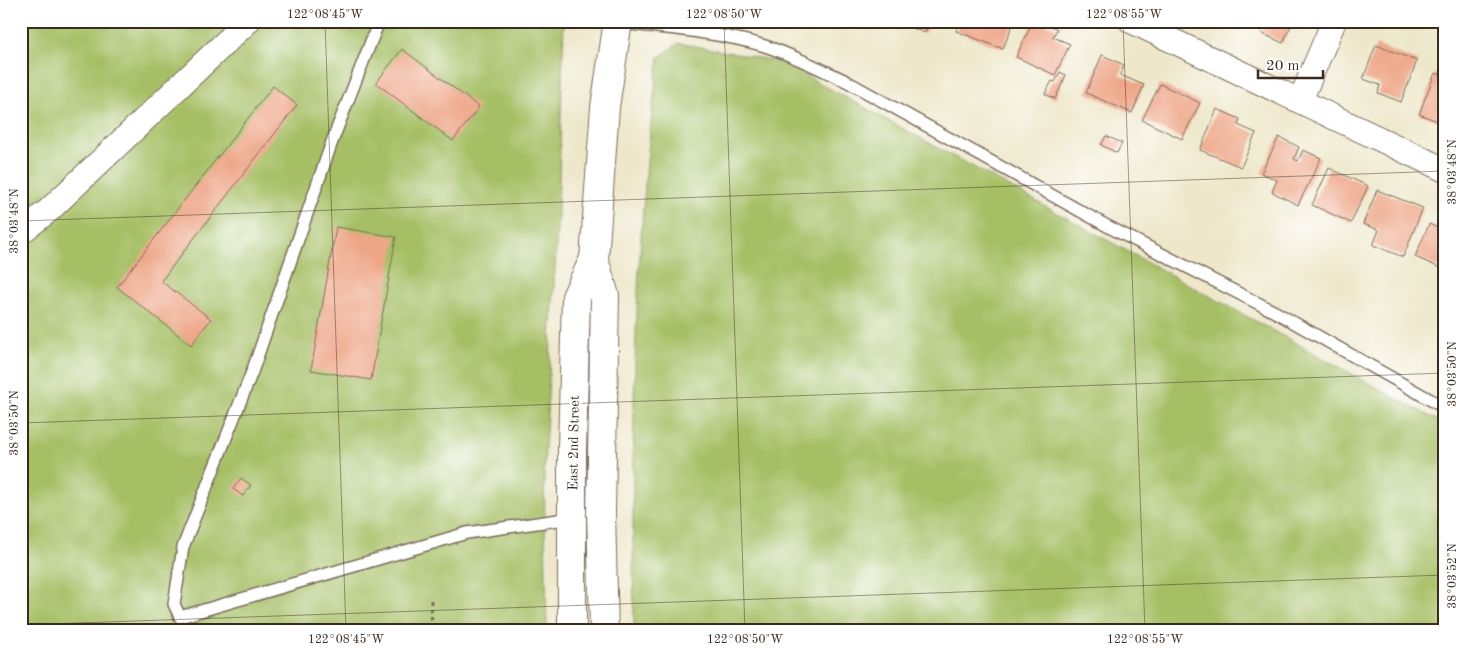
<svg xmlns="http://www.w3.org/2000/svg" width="1466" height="652" viewBox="0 0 1466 652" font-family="'Old Standard TT',serif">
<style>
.green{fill:#a6bf65;stroke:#707442}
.building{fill:#eea687}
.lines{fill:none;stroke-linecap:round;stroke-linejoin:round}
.lane-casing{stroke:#7a6c5a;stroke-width:14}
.street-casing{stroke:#7a6c5a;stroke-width:26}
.secondary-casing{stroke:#7a6c5a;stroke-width:30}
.path{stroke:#7a6c5a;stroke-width:3;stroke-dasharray:4 4;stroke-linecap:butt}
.lane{stroke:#fff;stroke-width:11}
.street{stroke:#fff;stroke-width:24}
.secondary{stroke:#fff;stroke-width:28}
.ticks{fill:none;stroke:#3b2a1e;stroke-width:1;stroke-opacity:0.45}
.labels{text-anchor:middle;stroke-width:5;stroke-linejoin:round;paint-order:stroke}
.street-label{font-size:14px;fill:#3b2a1e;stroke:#fff}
.neatline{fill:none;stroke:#3b2a1e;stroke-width:2}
.ticks-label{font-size:12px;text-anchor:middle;fill:#3b2a1e}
</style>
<rect width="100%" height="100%" fill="#fff"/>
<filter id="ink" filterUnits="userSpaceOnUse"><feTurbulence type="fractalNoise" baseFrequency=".02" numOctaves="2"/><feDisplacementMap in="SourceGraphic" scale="10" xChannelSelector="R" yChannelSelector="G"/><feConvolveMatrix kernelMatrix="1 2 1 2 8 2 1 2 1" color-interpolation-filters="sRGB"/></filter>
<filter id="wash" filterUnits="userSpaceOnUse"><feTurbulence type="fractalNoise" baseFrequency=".0096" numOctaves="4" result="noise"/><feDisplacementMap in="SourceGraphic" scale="20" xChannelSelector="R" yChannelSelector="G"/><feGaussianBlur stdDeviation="1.12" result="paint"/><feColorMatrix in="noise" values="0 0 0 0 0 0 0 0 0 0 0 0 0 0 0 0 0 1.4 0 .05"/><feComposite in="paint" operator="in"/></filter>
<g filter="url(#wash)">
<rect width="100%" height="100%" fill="#eee7ca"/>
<g class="green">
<path d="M21 21H564L558 213 544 469 547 631H21Z"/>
<path d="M679 43 781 62 1442 423 1445 427V631H634C631 440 633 247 659 57Z"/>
</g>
<g id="blocks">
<g class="building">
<path d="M895 21H929L925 33Z"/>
<path d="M960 21H1014L1003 49 956 31Z"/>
<path d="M1033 21H1041L1057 29 1053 37 1070 44 1055 75 1016 57Z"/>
<path d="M1256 21H1293L1283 43 1261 33 1265 25Z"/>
<path d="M1376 45 1417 61 1401 102 1378 93 1380 85 1363 79Z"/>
<path d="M402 49 479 107 453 141 376 83Z"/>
<path d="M1102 55 1124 65 1120 75 1144 85 1132 113 1086 93Z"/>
<path d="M1060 72 1066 75 1055 99 1045 94 1052 81 1055 82Z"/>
<path d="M1435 73 1445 76V117L1442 116 1440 122 1419 114Z"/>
<path d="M1160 84 1200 103 1182 139 1142 120Z"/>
<path d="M273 86 297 105 161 281 211 319 191 345 117 287Z"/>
<path d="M1217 109 1240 119 1238 125 1256 133 1241 167 1200 150Z"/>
<path d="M1106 136 1122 143 1117 153 1101 145Z"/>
<path d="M1279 137 1299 147 1294 159 1298 161 1303 150 1321 158 1298 205 1272 192 1277 180 1261 173Z"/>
<path d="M1329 168 1368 186 1351 223 1312 205Z"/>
<path d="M1377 190 1423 208 1403 257 1373 245 1379 230 1363 224Z"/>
<path d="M1429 224 1445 231V270L1415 257Z"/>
<path d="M336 227 396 237 371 380 311 370Z"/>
<path d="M241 478 251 485 243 496 233 489Z"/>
</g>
</g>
</g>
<g filter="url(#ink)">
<use href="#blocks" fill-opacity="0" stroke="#7a6c5a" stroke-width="1"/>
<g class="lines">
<g class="lane-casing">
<g id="lane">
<path d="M379 21 333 139 252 372 183 547 174 604 180 617 467 533 572 518"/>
<path d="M617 23C666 28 718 32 765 46 793 55 820 69 846 81L1109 227 1277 313 1445 408"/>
</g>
</g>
<g class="street-casing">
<g id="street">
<path d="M1131 21 1445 170"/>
<path d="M1300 101 1334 21"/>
<path d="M21 232 48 211 248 21"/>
</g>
</g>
<g class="secondary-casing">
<g id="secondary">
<path d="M572 631V448L576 297 594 259"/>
<path d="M604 631 601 512 605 296 594 259 605 107 618 21"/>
</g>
</g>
<path class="path" d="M431 600 432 631"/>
<use href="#lane" class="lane"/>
<use href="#street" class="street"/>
<use href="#secondary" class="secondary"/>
</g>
</g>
<path class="ticks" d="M325 21 346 631M724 21 745 631M1123 21 1145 631M21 221 1445 171M21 423 1445 373M21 625 1445 575"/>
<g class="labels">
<g class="street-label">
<text transform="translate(573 443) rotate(-89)" y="5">East 2nd Street</text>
</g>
</g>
<rect width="1466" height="652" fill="none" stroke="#fff" stroke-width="55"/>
<path d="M1258 70v8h65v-8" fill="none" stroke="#3b2a1e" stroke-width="2.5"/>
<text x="1266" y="70" font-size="15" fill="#3b2a1e" stroke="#ffffff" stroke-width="4" paint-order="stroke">20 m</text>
<rect x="28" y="28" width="1410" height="596" class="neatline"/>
<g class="ticks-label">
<text x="325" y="18">122°08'45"W</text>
<text x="724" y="18">122°08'50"W</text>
<text x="1124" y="18">122°08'55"W</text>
<text transform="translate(1452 172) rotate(-90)" y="4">38°03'48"N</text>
<text transform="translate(14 221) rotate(-90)" y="4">38°03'48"N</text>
<text transform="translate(1452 374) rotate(-90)" y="4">38°03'50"N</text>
<text transform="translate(14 423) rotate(-90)" y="4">38°03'50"N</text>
<text transform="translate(1452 576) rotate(-90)" y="4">38°03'52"N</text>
<text x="346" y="643">122°08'45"W</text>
<text x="745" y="643">122°08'50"W</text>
<text x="1145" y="643">122°08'55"W</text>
</g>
</svg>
